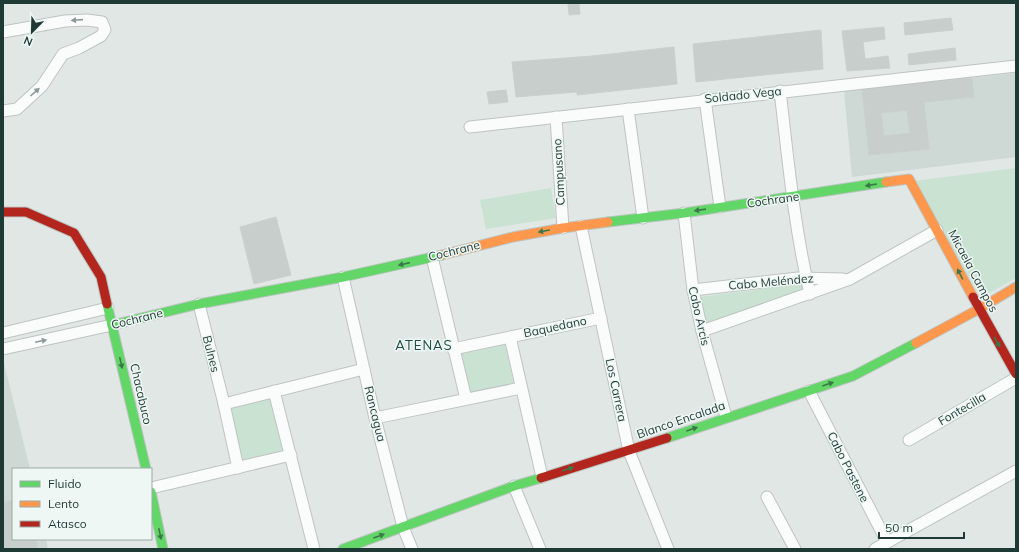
<svg xmlns="http://www.w3.org/2000/svg" width="1019" height="552" viewBox="0 0 1019 552" font-family="Mulish,sans-serif">
<style>
.built{fill:#ced9d5}
.green{fill:#c9e2d2}
.building{fill:#c8cecc;stroke:#cad0ce;fill-rule:evenodd}
.lines{fill:none;stroke-linecap:round;stroke-linejoin:round}
.street-casing{stroke:#bec4c2;stroke-width:13}
.fast-casing{stroke:#bdc5c2;stroke-width:11}
.slow-casing{stroke:#bdc5c2;stroke-width:11}
.jam-casing{stroke:#bdc5c2;stroke-width:11}
.street{stroke:#fafbfb;stroke-width:11}
.fast{stroke:#63d668;stroke-width:9}
.slow{stroke:#ff974d;stroke-width:9}
.jam{stroke:#b3261e;stroke-width:9}
.oneway{fill:#8c9a98}
.oneway2{fill:#3a7849}
.labels{text-anchor:middle;stroke-width:3;stroke-linejoin:round;paint-order:stroke}
.street-label{font-size:12px;fill:#1f3a35;stroke:#eef7f3}
.neighbourhood-label{font-size:13px;letter-spacing:1px;fill:#1a4d44;stroke:#eef7f3}
</style>
<rect width="100%" height="100%" fill="#e1e7e5"/>
<g class="built">
<path d="M1016 73V157L852 177 844 91Z"/>
<path d="M3 359 30 469H13V539H46L48 549H3Z"/>
</g>
<g class="green">
<path d="M1016 168V278L989 293H978L914 181Z"/>
<path d="M551 188 556 218 486 229 480 200Z"/>
<path d="M801 284 805 291 707 323 700 297Z"/>
<path d="M504 341 514 384 469 394 459 351Z"/>
<path d="M270 396 283 453 241 462 229 405Z"/>
</g>
<g class="building">
<path d="M579 3 580 14 569 15 568 4Z"/>
<path d="M951 18 953 30 905 35 904 23Z"/>
<path d="M884 27 885 39 863 42 865 59 888 56 890 68 847 71 842 31Z"/>
<path d="M821 30 823 69 696 82 693 44Z"/>
<path d="M674 47 677 84 577 95V92L516 97 512 62 592 56Z"/>
<path d="M955 48 956 60 909 65 908 54Z"/>
<path d="M972 78 974 97 924 102 929 149 869 155 862 89ZM907 110 910 133 884 136 881 113Z"/>
<path d="M506 90 508 102 489 104 487 92Z"/>
<path d="M276 217 291 275 254 284 240 227Z"/>
<path d="M13 500V539H36L38 549H3V503Z"/>
</g>
<g class="lines">
<g class="street-casing">
<g id="street">
<path d="M3 32 65 21 87 20 102 22 105 30 101 36 79 48 63 54 42 86 17 109 3 111"/>
<path d="M780 91C788 158 794 227 810 294"/>
<path d="M705 99 720 207"/>
<path d="M628 109 643 218"/>
<path d="M556 117 563 228"/>
<path d="M470 127C652 105 834 85 1016 66"/>
<path d="M684 213 693 290 702 331 726 417"/>
<path d="M581 226 629 451 668 549"/>
<path d="M432 257 466 399"/>
<path d="M343 277 375 418 403 527 412 549"/>
<path d="M693 290 798 278 843 279"/>
<path d="M199 304 224 404 238 468"/>
<path d="M702 331 850 279 937 230"/>
<path d="M3 333 108 308"/>
<path d="M510 337 542 477"/>
<path d="M3 349 112 325"/>
<path d="M453 349 601 318"/>
<path d="M274 391 314 549"/>
<path d="M809 391 887 542"/>
<path d="M224 404 364 369"/>
<path d="M375 418 521 388"/>
<path d="M909 440 1016 378"/>
<path d="M514 486 540 549"/>
<path d="M151 488 291 455"/>
<path d="M767 497 795 549"/>
<path d="M875 549 1016 471"/>
</g>
</g>
<g class="fast-casing">
<g id="fast">
<path d="M608 222 684 213 886 182"/>
<path d="M107 304 146 469"/>
<path d="M112 325 199 304 343 277 442 255"/>
<path d="M667 438 853 376 916 343"/>
<path d="M151 492 163 549"/>
<path d="M343 549 514 486 541 478"/>
</g>
</g>
<g class="slow-casing">
<g id="slow">
<path d="M886 182 909 179 973 297"/>
<path d="M442 255 513 237 563 228 608 222"/>
<path d="M916 343 979 309 1016 287"/>
</g>
</g>
<g class="jam-casing">
<g id="jam">
<path d="M3 212H26L74 233 101 277 107 304"/>
<path d="M973 297 1016 374"/>
<path d="M541 478 667 438"/>
</g>
</g>
<use href="#street" class="street"/>
<use href="#fast" class="fast"/>
<use href="#slow" class="slow"/>
<use href="#jam" class="jam"/>
</g>
<defs><path id="oneway-solid" d="M-6-.8H1V-3.2L6.5 0L1 3.2V.8H-6Z"/></defs>
<g class="oneway">
<use href="#oneway-solid" transform="translate(77 20) rotate(176)"/>
<use href="#oneway-solid" transform="translate(35 92) rotate(-42)"/>
<use href="#oneway-solid" transform="translate(41 341) rotate(-12)"/>
</g>
<g class="oneway2">
<use href="#oneway-solid" transform="translate(871 185) rotate(171)"/>
<use href="#oneway-solid" transform="translate(700 210) rotate(172)"/>
<use href="#oneway-solid" transform="translate(544 231) rotate(170)"/>
<use href="#oneway-solid" transform="translate(404 264) rotate(167)"/>
<use href="#oneway-solid" transform="translate(960 274) rotate(-118)"/>
<use href="#oneway-solid" transform="translate(997 342) rotate(60)"/>
<use href="#oneway-solid" transform="translate(121 363) rotate(77)"/>
<use href="#oneway-solid" transform="translate(828 384) rotate(-19)"/>
<use href="#oneway-solid" transform="translate(692 429) rotate(-19)"/>
<use href="#oneway-solid" transform="translate(568 469) rotate(-17)"/>
<use href="#oneway-solid" transform="translate(160 534) rotate(78)"/>
<use href="#oneway-solid" transform="translate(379 536) rotate(-20)"/>
</g>
<g class="labels">
<g class="street-label">
<text transform="translate(743 95) rotate(-6)" y="4">Soldado Vega</text>
<text transform="translate(559 172) rotate(-93)" y="4">Campusano</text>
<text transform="translate(773 200) rotate(-8)" y="4">Cochrane</text>
<text transform="translate(454 251) rotate(-14)" y="4">Cochrane</text>
<text transform="translate(973 271) rotate(62)" y="4">Micaela Campos</text>
<text transform="translate(771 282) rotate(-5)" y="4">Cabo Meléndez</text>
<text transform="translate(699 316) rotate(77)" y="4">Cabo Arcis</text>
<text transform="translate(137 319) rotate(-14)" y="4">Cochrane</text>
<text transform="translate(555 327) rotate(-12)" y="4">Baquedano</text>
<text transform="translate(211 354) rotate(76)" y="4">Bulnes</text>
<text transform="translate(616 390) rotate(78)" y="4">Los Carrera</text>
<text transform="translate(141 394) rotate(77)" y="4">Chacabuco</text>
<text transform="translate(962 409) rotate(-30)" y="4">Fontecilla</text>
<text transform="translate(375 414) rotate(76)" y="4">Rancagua</text>
<text transform="translate(681 420) rotate(-19)" y="4">Blanco Encalada</text>
<text transform="translate(848 467) rotate(63)" y="4">Cabo Pastene</text>
</g>
<g class="neighbourhood-label">
<text x="424" y="350">ATENAS</text>
</g>
</g>
<rect width="1019" height="552" fill="none" stroke="#1f3a35" stroke-width="8"/>
<rect x="12" y="468" width="140" height="72" fill="#eef7f3" stroke="#9baba7"/>
<rect x="20" y="481" width="20" height="6" fill="#63d668" stroke="#9baba7"/>
<text x="48" y="488" font-size="12" fill="#1f3a35">Fluido</text>
<rect x="20" y="501" width="20" height="6" fill="#ff974d" stroke="#9baba7"/>
<text x="48" y="508" font-size="12" fill="#1f3a35">Lento</text>
<rect x="20" y="521" width="20" height="6" fill="#b3261e" stroke="#9baba7"/>
<text x="48" y="528" font-size="12" fill="#1f3a35">Atasco</text>
<g transform="translate(32 32) rotate(203)" stroke="#eef7f3" stroke-width="3" paint-order="stroke">
<path d="M0-3L7 15L0 10L-7 15Z" fill="#1f3a35"/>
<text y="-6" font-size="11" font-weight="bold" text-anchor="middle" fill="#1f3a35">N</text>
</g>
<path d="M879 532v6h85v-6" fill="none" stroke="#1f3a35" stroke-width="2"/>
<text x="885" y="532" font-size="12" fill="#1f3a35" stroke="#eef7f3" stroke-width="3" paint-order="stroke">50 m</text>
</svg>
